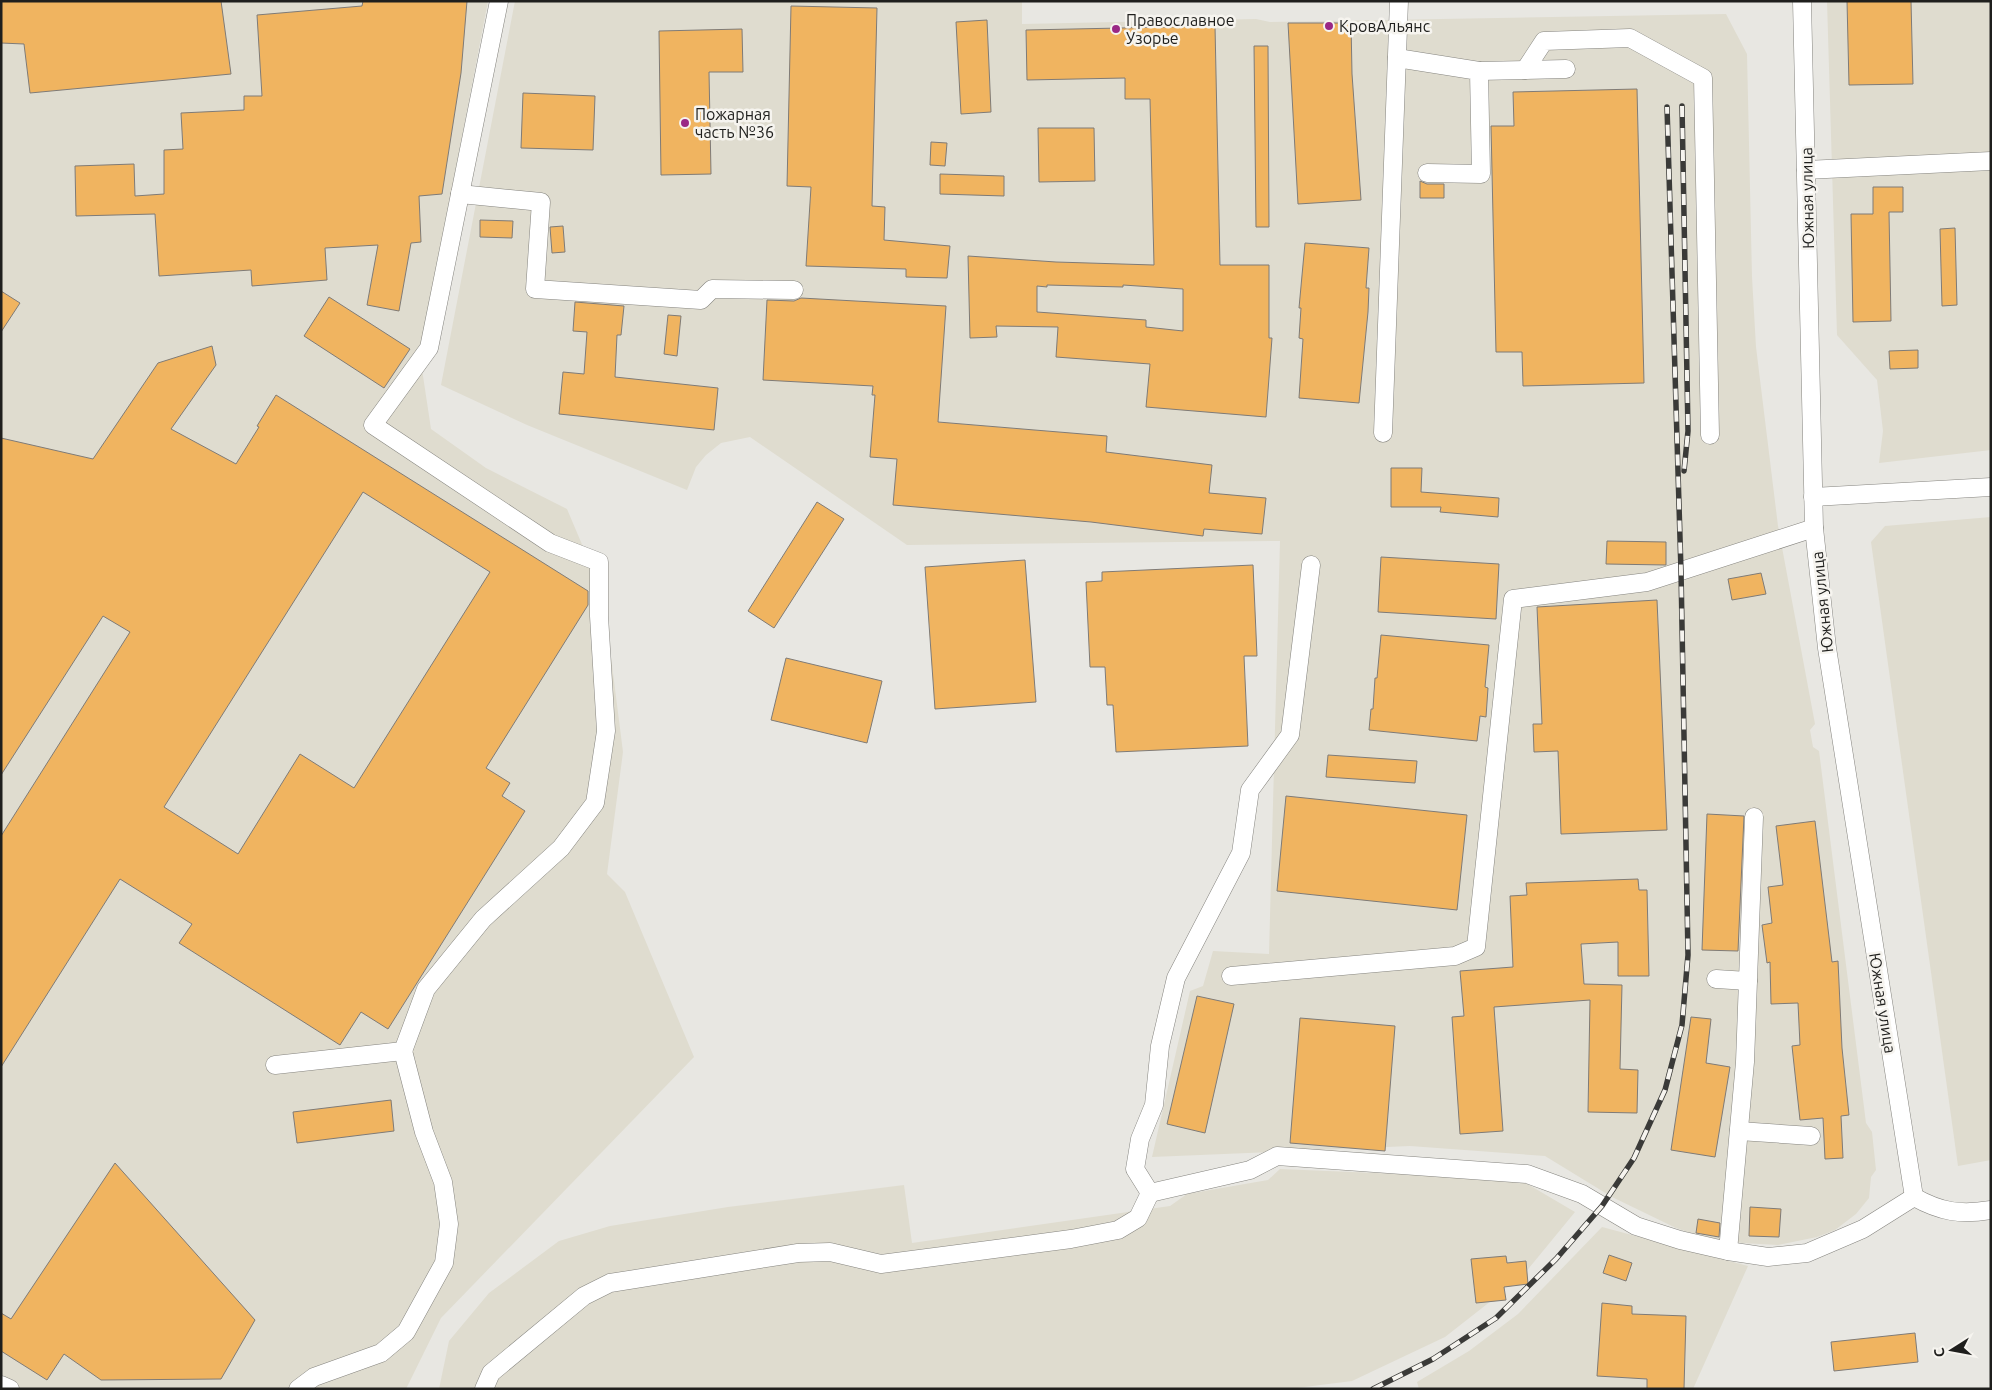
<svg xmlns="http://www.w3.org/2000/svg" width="1992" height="1390" viewBox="0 0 1992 1390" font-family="Ubuntu,sans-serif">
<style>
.built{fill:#dfdccf}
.building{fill:#f0b460;stroke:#7f7b77;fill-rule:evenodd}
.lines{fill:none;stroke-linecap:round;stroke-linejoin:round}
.minor-casing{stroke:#85847f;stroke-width:19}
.minor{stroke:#fff;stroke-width:18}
.rail-casing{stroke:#3a3a38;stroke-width:5.5}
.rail{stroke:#f6f4ef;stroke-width:4;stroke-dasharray:11;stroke-linecap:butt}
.poi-dot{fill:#9a2885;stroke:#f6f4ef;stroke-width:2}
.labels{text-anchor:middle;stroke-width:5;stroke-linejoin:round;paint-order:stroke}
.poi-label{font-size:16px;fill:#1f1f1d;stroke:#f6f4ef;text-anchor:start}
.street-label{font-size:16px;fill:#1f1f1d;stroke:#f6f4ef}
</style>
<rect width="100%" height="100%" fill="#e8e7e2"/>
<g class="built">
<path d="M1 1H488L420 356 431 429 486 468 567 509 603 594 623 752 607 874 625 892 694 1057 441 1318 406 1389H1Z"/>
<path d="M515 1H1022V24L1256 19 1270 22 1726 14 1747 54 1752 277 1756 347 1778 526 1815 724 1810 730 1813 747 1819 751 1866 1123 1872 1132 1876 1170 1871 1177 1869 1198 1856 1214 1835 1230 1817 1237 1778 1245 1742 1243 1696 1235 1676 1228 1612 1197 1545 1156 1410 1146 1152 1157 1190 991 1203 986 1213 951 1269 954 1280 541 907 545 750 437 721 443 706 455 696 467 687 490 527 425 441 385Z"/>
<path d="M1827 1H1991V450L1879 463 1883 431 1877 380 1837 335Z"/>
<path d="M1991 517V1160L1958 1166 1871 542 1885 526Z"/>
<path d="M1280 1169 1519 1179 1575 1212 1520 1279 1504 1287 1506 1300 1491 1301 1445 1337 1352 1381 1289 1389H439L449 1341 489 1293 559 1241 610 1226 728 1207 904 1185 912 1243 1170 1206 1187 1194 1268 1180Z"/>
<path d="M1602 1227 1748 1266 1693 1389H1419L1417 1382 1469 1351 1518 1314Z"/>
</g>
<g class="building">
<path d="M1 1H221L231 74 30 93 24 44 1 43Z"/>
<path d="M363 1H467L461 73 442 194 419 196 421 242 411 243 399 311 367 305 378 245 325 248 327 280 252 286 251 270 159 276 155 214 76 216 75 166 134 164 135 196 164 194V150L183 149 181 113 244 110V96H262L257 15 362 6Z"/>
<path d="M1847 1H1911L1913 84 1849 85Z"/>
<path d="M791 6 877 8 872 206 885 207 884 240 950 246 947 278 906 277V269L806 266 811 187 787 186Z"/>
<path d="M987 20 991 112 961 114 956 22Z"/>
<path d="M1288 23H1351L1352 74 1361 200 1298 204Z"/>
<path d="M1215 26 1220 265H1269V338H1272L1266 417 1146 407 1150 364 1056 357 1058 327 996 326 997 337 970 338 968 256 1056 262 1154 265 1150 99H1125V78L1027 80 1026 30ZM1047 285 1123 287V285L1183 289V331L1146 327V320L1037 312V286L1047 287Z"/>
<path d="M742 29 743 72H709L711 174 661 175 659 31Z"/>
<path d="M1254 46H1268L1269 227H1256Z"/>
<path d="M1637 89 1644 383 1523 386 1522 352H1496L1491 126H1514L1513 92Z"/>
<path d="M523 93 595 96 593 150 521 148Z"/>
<path d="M1038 128H1094L1095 181 1039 182Z"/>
<path d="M931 142 947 143 945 166 930 165Z"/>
<path d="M940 174 1004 176V196L940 194Z"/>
<path d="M1420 181 1427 184H1444V198H1420Z"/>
<path d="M1873 187H1903V212H1889L1891 321 1853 322 1851 214H1873Z"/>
<path d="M480 220 513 221 512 238 480 237Z"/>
<path d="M563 226 565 252 552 253 550 227Z"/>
<path d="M1955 228 1957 305 1942 306 1940 229Z"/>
<path d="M1305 243 1369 248 1366 288H1369L1368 312 1359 403 1299 398 1303 339 1299 338 1301 308H1299Z"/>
<path d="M1 291 20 303 1 332Z"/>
<path d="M329 297 410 349 384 388 304 336Z"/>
<path d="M801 298 946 306 938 422 1107 436 1106 452 1212 465 1209 493 1266 498 1262 534 1204 529 1203 536 1091 522 893 505 897 459 870 457 875 395H872L873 386 763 380 767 300 794 301Z"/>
<path d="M575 302 624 306 621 335H617L615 377 718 388 714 430 559 414 563 372 584 374 587 332 573 331Z"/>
<path d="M668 315 681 316 677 356 664 354Z"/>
<path d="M212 346 216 365 171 429 236 464 259 427 257 426 276 395 588 591V605L486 768 510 783 502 796 525 811 388 1029 361 1012 340 1045 179 943 192 924 120 879 1 1067V836L130 632 103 616 1 775V438L93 459 158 363ZM363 492 490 572 354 788 300 754 238 854 164 807Z"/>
<path d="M1918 350V368L1890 369 1889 351Z"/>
<path d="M1391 468H1422L1421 492 1499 498 1498 517 1440 512 1441 507H1391Z"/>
<path d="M817 502 844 519 774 628 748 611Z"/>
<path d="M1607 541 1666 542V565L1606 564Z"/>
<path d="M1381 557 1499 564 1496 619 1378 612Z"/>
<path d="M1025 560 1036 702 935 709 925 567Z"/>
<path d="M1253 565 1257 656H1244L1248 746 1116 752 1113 705H1107L1105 667H1090L1086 582 1102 581V572Z"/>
<path d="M1761 573 1766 594 1732 600 1728 579Z"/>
<path d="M1657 600 1667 830 1561 834 1558 751 1534 752 1533 724H1542L1537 607Z"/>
<path d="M1381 635 1489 645 1485 687 1488 688 1486 717 1480 716 1477 741 1369 730 1371 709H1373L1375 678H1377Z"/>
<path d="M786 658 882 681 867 743 771 720Z"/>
<path d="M1328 755 1417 761 1415 783 1326 777Z"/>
<path d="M1286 796 1467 815 1457 910 1277 891Z"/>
<path d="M1707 814 1744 816 1738 951 1702 950Z"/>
<path d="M1815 821 1832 962 1838 961 1842 1048 1849 1115 1841 1116 1843 1158 1825 1159 1823 1118 1800 1120 1792 1046 1800 1045 1798 1003 1771 1004 1770 962 1767 963 1762 925 1772 923 1768 887 1783 885 1776 826Z"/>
<path d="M1638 879 1639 890H1647L1649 976H1618V942L1581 944 1584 984 1622 985 1620 1069 1638 1070 1637 1113 1588 1112 1590 1000 1494 1007 1503 1131 1460 1134 1452 1017 1464 1016 1460 971 1513 967 1510 896 1527 895 1526 883Z"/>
<path d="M1197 996 1234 1004 1205 1133 1167 1124Z"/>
<path d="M1691 1017 1711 1019 1706 1063 1730 1067 1715 1157 1671 1150Z"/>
<path d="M1300 1018 1395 1026 1385 1151 1290 1143Z"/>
<path d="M391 1100 394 1131 297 1143 293 1112Z"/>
<path d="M115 1163 255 1320 221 1379 101 1380 64 1354 47 1380 1 1351V1313L11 1319Z"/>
<path d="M1750 1207 1781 1209 1779 1237 1749 1236Z"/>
<path d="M1698 1219 1720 1223 1719 1237 1696 1233Z"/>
<path d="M1609 1255 1632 1263 1626 1281 1603 1273Z"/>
<path d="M1506 1256 1507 1263 1526 1261 1528 1284 1504 1287 1506 1300 1476 1303 1471 1259Z"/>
<path d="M1602 1303 1632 1306V1314L1686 1316 1684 1389H1647V1379L1597 1376Z"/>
<path d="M1915 1333 1918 1362 1834 1371 1831 1342Z"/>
</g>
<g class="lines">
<g class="minor-casing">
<g id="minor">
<path d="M1802 1 1814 528 1827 648 1914 1197"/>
<path d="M1397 58 1479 71 1481 174 1427 173"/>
<path d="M1525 70 1544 41 1630 38 1703 78 1710 435"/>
<path d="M1479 71 1566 69"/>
<path d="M1806 170 1991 161"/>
<path d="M460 194 541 202 535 289 701 300 712 289 794 290"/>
<path d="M1383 433 1399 1"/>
<path d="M1813 497 1991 487"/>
<path d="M1231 976 1455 956 1476 947 1513 599 1647 582 1814 528"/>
<path d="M1716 979 1748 981"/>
<path d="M275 1065 403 1051 426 989 483 919 561 848 595 803 606 731 599 616V562L550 543 373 425 429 348 499 1"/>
<path d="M1739 1131 1811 1136"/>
<path d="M1150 1193 1250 1170 1277 1156 1527 1174 1582 1194 1636 1226 1680 1240 1728 1251 1768 1257 1807 1253 1863 1229 1914 1197"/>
<path d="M1150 1193 1135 1169 1140 1139 1154 1105 1160 1046 1176 978 1241 853 1250 790 1290 735 1311 565"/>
<path d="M1914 1197C1941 1212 1960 1215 1991 1210"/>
<path d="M1728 1251 1745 1062 1754 817"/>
<path d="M1 1385 10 1389"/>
<path d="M298 1389 314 1377 381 1353 406 1332 444 1263 449 1224 443 1182 424 1132 403 1051"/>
<path d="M484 1389 491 1373 584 1296 610 1283 798 1253 830 1252 881 1264 1071 1239 1118 1230 1138 1218 1150 1193"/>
</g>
</g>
<use href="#minor" class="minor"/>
<g class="rail-casing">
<g id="rail">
<path d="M1682 106 1688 431 1684 471"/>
<path d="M1373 1389 1433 1359 1496 1318 1556 1259 1602 1206 1634 1158 1665 1090 1682 1025 1688 955 1681 571 1667 107"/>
</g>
</g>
<use href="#rail" class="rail"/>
</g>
<g class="poi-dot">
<circle cx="1329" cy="26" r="5"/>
<circle cx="1116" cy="29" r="5"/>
<circle cx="685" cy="123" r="5"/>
</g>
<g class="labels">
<g class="poi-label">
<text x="1126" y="26">Православное<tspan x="1126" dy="18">Узорье</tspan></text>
<text x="1339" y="32">КровАльянс</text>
<text x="695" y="120">Пожарная<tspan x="695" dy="18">часть №36</tspan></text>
</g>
<g class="street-label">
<text transform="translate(1807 198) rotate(-91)" y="6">Южная улица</text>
<text transform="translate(1822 602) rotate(-96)" y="6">Южная улица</text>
<text transform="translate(1883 1003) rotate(81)" y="6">Южная улица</text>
</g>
</g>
<rect width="1992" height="1390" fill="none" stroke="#1f1f1d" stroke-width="5"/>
<g transform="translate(1952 1350) rotate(259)" stroke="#f6f4ef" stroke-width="4" paint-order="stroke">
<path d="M0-4L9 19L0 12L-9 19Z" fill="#1f1f1d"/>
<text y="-8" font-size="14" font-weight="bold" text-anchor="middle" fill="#1f1f1d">С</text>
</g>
</svg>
